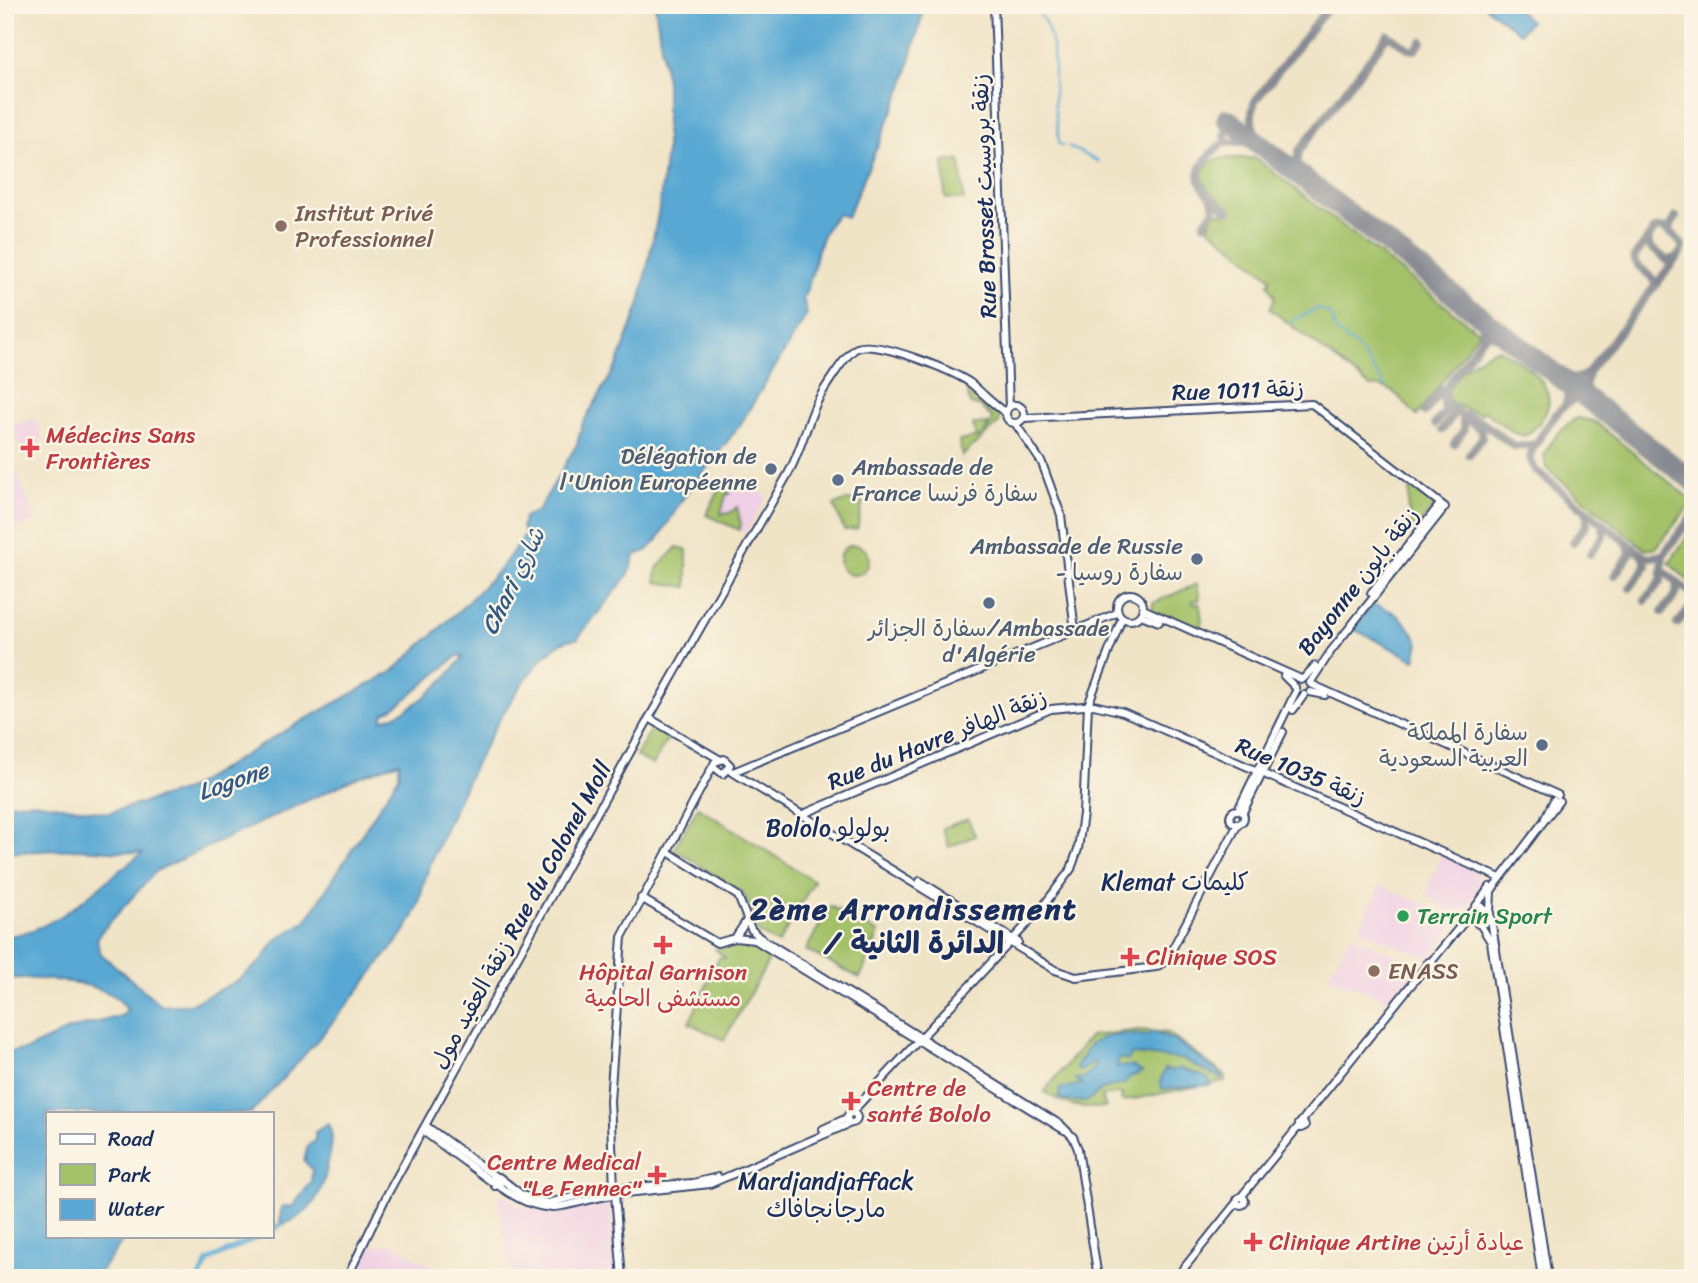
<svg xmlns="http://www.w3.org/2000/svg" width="1698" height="1283" viewBox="0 0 1698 1283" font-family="Sriracha,'Playpen Sans Arabic',sans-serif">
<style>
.built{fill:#f0d0e4}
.green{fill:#a3c168;stroke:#5f7863;stroke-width:2}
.water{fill:#59a8d3;stroke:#3a6c98;stroke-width:2;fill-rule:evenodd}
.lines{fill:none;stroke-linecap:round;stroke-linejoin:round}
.stream{stroke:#59a8d3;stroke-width:2}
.river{stroke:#59a8d3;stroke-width:5}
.taxiway{stroke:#868a92;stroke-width:8}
.runway{stroke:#868a92;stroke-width:21}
.major-casing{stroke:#3b4a6e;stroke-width:10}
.major{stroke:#fff;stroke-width:6}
.education-dot{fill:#8d6e63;stroke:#fcf5e5;stroke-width:2.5}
.health-dot{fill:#e0444e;stroke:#fcf5e5;stroke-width:2.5}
.service-dot{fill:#5c6f8a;stroke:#fcf5e5;stroke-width:2.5}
.leisure-dot{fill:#2e9e5b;stroke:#fcf5e5;stroke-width:2.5}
.labels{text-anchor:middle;stroke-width:5;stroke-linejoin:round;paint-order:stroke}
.street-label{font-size:23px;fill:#1b2f5e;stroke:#fcf5e5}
.education-label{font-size:23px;fill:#785e54;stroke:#fcf5e5;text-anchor:start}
.health-label{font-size:23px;fill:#be3a42;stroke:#fcf5e5;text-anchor:start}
.service-label{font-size:23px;fill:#4e5e75;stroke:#fcf5e5;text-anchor:end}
.leisure-label{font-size:23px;fill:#27864d;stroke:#fcf5e5;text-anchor:start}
.water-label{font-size:24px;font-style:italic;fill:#315987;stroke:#fcf5e5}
.neighbourhood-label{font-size:24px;fill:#1b2f5e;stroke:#fcf5e5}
.district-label{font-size:30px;font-weight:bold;letter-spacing:2px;fill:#1b2f5e;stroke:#fcf5e5}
</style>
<rect width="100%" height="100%" fill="#fcf5e5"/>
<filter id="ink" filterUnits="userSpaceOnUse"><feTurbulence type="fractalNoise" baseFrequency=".0143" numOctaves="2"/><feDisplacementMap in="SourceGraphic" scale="14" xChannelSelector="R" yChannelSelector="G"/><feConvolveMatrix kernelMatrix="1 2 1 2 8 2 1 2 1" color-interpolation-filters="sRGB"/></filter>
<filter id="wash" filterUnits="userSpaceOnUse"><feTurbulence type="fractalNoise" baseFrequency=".00686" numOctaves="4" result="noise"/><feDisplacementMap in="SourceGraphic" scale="28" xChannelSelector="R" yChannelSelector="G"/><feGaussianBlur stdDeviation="1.57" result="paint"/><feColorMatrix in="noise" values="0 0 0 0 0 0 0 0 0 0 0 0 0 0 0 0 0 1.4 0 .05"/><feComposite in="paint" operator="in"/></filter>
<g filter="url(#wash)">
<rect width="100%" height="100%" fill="#f0e4c7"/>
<g class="built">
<path d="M35 418 42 435 38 450 25 457 12 427Z"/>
<path d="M5 441 36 521 5 534Z"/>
<path d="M733 473 767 496 746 533 706 515 710 502Z"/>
<path d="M1441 855 1473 869 1479 877 1480 887 1468 908 1450 910 1425 895Z"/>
<path d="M1380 885 1458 919 1429 959 1359 929Z"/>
<path d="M1351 935 1421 967 1392 1002 1328 976Z"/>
<path d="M502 1194 521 1206 553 1214 610 1198 615 1278H511L498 1197Z"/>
<path d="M392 1244 453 1278H355L367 1247Z"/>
</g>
<g class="green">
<path d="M1223 158H1255L1479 332 1417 416C1401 401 1396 385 1371 387L1270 309 1275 297 1268 284 1271 278 1208 227 1214 214 1219 212 1226 214 1231 209 1211 194 1201 177C1204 164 1210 160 1223 158Z"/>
<path d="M960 160 964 200 945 198 944 162Z"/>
<path d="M1498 349C1522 362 1564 387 1543 417 1538 425 1533 432 1524 436L1514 433 1484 411 1481 414C1473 411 1456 408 1450 401 1437 384 1483 351 1498 349Z"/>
<path d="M966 387 1000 412 999 423 962 456 959 441 982 436 976 438 973 424H988L984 434 993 419 981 407 970 404Z"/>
<path d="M1578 418 1594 421 1690 499V505L1656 548 1646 550 1547 469 1544 456C1550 442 1564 424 1578 418Z"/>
<path d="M722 485 730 494 726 495 721 514 730 513 737 507 741 525 739 530 706 515Z"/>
<path d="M1410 485H1414L1436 504 1418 527 1412 529 1408 508Z"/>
<path d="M847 500 863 502 857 529 844 530 834 505Z"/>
<path d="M1693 528V585L1669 563Z"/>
<circle cx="854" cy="560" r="15"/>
<path d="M677 547 687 550V587L656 582 657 568Z"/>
<path d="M1197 584 1200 599 1192 601 1194 604 1199 603C1201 612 1204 624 1199 633L1152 611 1153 603Z"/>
<path d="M652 727 669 736 653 765 636 756Z"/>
<path d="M698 807 814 881 778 944 759 933 743 893 674 849Z"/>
<path d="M968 819 975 836 949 847 942 828Z"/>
<path d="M830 906 879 933 860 978 806 950Z"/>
<path d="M750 942 772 955 724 1040 689 1023 719 958H725L715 949Z"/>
<path d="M1139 1030 1168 1033 1226 1076 1225 1081 1124 1101 1121 1100 1122 1094 1105 1095 1102 1098 1106 1107C1080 1110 1066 1105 1044 1092L1090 1036Z"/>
</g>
<g class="water">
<path d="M655 5H925L903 87 847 217 838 214C813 237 818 270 803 298L807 314 740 425 682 500 657 541 647 551 635 555 629 574 577 639C527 634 441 833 426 876 421 891 420 906 411 921 402 938 388 952 376 968 337 1020 295 1066 251 1113H47V1236H126L96 1278H5V1053L28 1049 68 1030 121 1016 127 1011C114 979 34 978 5 978V937C66 928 95 885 143 853L77 849 5 853V804L33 802 108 813 186 790 295 725 392 672 466 604 500 569 525 535 522 527 524 517 538 511 577 444 582 425 618 363 640 303 659 209 666 152V81ZM459 655 463 657C443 684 414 711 382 720L384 713C401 707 440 669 459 655ZM399 762V776L306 921 277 939 261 961 239 980 191 1004 162 1006 100 953 97 940 100 933 156 871 356 778Z"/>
<path d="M1483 5H1513L1530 21 1520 33Z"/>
<path d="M1372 605C1394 607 1409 624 1419 643L1415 660 1353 629Z"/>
<path d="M1153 1032 1176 1041 1223 1076 1222 1079 1182 1059 1132 1054 1128 1060 1119 1058 1117 1067 1132 1066 1142 1072 1128 1078 1125 1083 1102 1089 1086 1102 1060 1100 1059 1089 1082 1084 1075 1079 1083 1078 1095 1067V1062L1081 1071 1076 1069 1079 1059H1083C1086 1033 1128 1033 1146 1036Z"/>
<path d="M1179 1068 1208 1078 1211 1085 1162 1089 1160 1082 1165 1069 1173 1071Z"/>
<path d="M328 1124C335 1138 331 1147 328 1162 323 1192 312 1217 280 1225L281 1207 293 1206 311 1182 312 1169 304 1161 308 1145 315 1141V1132Z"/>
</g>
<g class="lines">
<g class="stream">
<path d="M1031 5C1061 29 1052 78 1055 111 1056 122 1059 132 1059 144L1063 146"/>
<path d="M1068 146 1099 162"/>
<path d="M1288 323 1318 308 1332 316 1336 332 1356 346 1386 387"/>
</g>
<g class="river">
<path d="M271 1230 280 1225"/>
<path d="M200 1278 208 1261 260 1236"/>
</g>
<g class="taxiway">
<path d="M1251 137 1250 129 1240 122 1233 123 1224 135 1228 143 1251 141 1266 148C1253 134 1248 120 1255 101L1330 5"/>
<path d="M1221 145C1184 174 1199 188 1229 211"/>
<path d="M1306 180 1297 166 1299 151 1388 35 1411 50H1415L1422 41"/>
<path d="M1204 224 1214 209 1212 199"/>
<path d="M1648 238 1650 247 1667 260 1677 258"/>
<path d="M1655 286C1654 272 1636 271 1634 257L1655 229 1663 228 1672 235"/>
<path d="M1482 338 1490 333 1504 334"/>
<path d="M1558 376 1572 380 1587 374"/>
<path d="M1565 381 1569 391 1566 403"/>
<path d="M1588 399C1563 392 1544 433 1532 450L1530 458 1535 470 1646 558 1663 555 1693 515"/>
<path d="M1590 400 1585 388 1589 371 1682 251V245L1669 229 1676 217"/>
<path d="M1425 412 1442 390"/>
<path d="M1466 415 1482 422 1515 447 1536 444"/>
<path d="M1435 424 1445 412 1444 402"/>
<path d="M1442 430 1452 417 1451 407"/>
<path d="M1454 444 1464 430 1462 416"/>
<path d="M1469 455 1482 438 1481 430 1448 405 1442 393 1482 338 1484 322 1478 314"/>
<path d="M1684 474 1693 476"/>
<path d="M1573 542 1587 524V513"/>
<path d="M1590 554 1603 536V526"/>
<path d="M1663 555 1662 570 1693 595"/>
<path d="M1614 576 1630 554 1628 545"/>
<path d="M1630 588 1646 566 1644 557"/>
<path d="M1645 601 1661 581 1662 570"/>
<path d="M1662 612 1677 593 1676 583"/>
<path d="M1677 624 1693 605"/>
</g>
<path class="runway" d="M1227 119 1693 481"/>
</g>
</g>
<g filter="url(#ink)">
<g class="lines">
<g class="major-casing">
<g id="major">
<path d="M994 5 1009 406"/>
<circle cx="1015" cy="414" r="9"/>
<path d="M1024 418 1312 404 1445 507 1331 651 1310 683"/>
<path d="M1015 423 1042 463 1061 515 1075 631"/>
<path d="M1371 593 1440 504"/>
<circle cx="1130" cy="607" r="13"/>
<path d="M1143 609 1301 679"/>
<path d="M1141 615 1159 622"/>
<path d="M1284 676 1295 687"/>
<path d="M1303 679 1315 666"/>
<path d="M1311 684 1558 795"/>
<path d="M1310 692 1325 695"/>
<path d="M1293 710 1304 695"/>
<path d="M649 718 719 759"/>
<path d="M729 770 1055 970 1076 977 1156 967 1166 961 1238 824"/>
<path d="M733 772 1117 613"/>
<path d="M1238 810 1296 691"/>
<circle cx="1237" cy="817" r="7"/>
<path d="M1243 812 1283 732"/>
<path d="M801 815 1051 709 1094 705 1123 712 1498 877"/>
<path d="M1545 818 1554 800"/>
<path d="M668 852 738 896 751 929 759 937 1061 1125 1073 1137 1078 1149 1098 1278"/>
<path d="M920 881 1018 942"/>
<path d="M641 898 717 943 735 938 747 920"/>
<path d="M1476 906 1490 887"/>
<path d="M1490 912 1491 891 1559 801"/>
<path d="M1490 919 1486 923 1478 924 1472 917 1473 911 1481 906 1490 913 1548 1278"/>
<path d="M1480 924 1491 942 1542 1278"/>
<path d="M735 938 755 940 1064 1130"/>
<circle cx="1430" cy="965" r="3.5"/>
<path d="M1431 962 1472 912"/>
<path d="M851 1113 1041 909 1071 869 1078 849 1083 814 1088 705 1122 618"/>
<circle cx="852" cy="1118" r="5"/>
<path d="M1301 1122 1427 965"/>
<path d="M1303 1122 1305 1126 1301 1128 1299 1124Z"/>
<path d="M426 1126 496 1177"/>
<path d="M823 1129 847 1118"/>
<path d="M423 1131 492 1182"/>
<path d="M501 1182 495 1186 492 1180 499 1177 522 1195 548 1203 611 1188"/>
<path d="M499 1186C548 1221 559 1204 612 1195"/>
<path d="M614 1187 610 1101 622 937 715 762 724 759 730 765 723 774 714 767"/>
<path d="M617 1188 693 1183 718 1177"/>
<path d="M617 1194 710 1184 851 1123"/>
<path d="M615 1195 622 1278"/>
<path d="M1241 1197 1299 1126"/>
<circle cx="1241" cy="1201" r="4"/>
<path d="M347 1278 388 1193 649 718 788 474C800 452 806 427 816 404 822 392 846 353 857 348 878 340 950 370 969 382 982 392 993 405 1006 413"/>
<path d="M1176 1278 1237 1202"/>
</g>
</g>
<use href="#major" class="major"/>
</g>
</g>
<g class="education-dot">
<circle cx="281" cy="226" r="7"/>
<circle cx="1374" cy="971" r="7"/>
</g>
<g class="health-dot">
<path d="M26.5 437.5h7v7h7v7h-7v7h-7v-7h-7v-7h7z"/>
<path d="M659.5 934.5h7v7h7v7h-7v7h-7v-7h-7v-7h7z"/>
<path d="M1126.5 946.5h7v7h7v7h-7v7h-7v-7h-7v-7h7z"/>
<path d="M847.5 1090.5h7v7h7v7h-7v7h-7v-7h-7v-7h7z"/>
<path d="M653.5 1164.5h7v7h7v7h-7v7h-7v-7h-7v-7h7z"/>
<path d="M1249.5 1231.5h7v7h7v7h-7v7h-7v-7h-7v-7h7z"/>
</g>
<g class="service-dot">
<circle cx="771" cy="469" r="7"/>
<circle cx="838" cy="480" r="7"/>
<circle cx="1197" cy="559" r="7"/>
<circle cx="989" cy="603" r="7"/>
<circle cx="1542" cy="745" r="7"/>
</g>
<circle class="leisure-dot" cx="1403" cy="916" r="7"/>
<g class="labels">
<g class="street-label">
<text transform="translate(984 196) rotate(-92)" y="8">Rue Brosset زنقة بروسيت</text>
<text transform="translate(1238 390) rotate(-2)" y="8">Rue 1011 زنقة</text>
<text transform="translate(1358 581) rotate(-52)" y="8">Bayonne زنقة بايون</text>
<text transform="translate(937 739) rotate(-22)" y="8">Rue du Havre زنقة الهافر</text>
<text transform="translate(1301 771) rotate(23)" y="8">Rue 1035 زنقة</text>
<text transform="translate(521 915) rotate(-61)" y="8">زنقة العقيد مول Rue du Colonel Moll</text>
</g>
<g class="education-label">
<text x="295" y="221">Institut Privé<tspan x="295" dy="26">Professionnel</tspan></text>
<text x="1388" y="979">ENASS</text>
</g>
<g class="health-label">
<text x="46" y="443">Médecins Sans<tspan x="46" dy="26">Frontières</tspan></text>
<text x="1146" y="965">Clinique SOS</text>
<text x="663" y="980" text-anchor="middle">Hôpital Garnison<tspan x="663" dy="26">مستشفى الحامية</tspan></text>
<text x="867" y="1096">Centre de<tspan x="867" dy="26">santé Bololo</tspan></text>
<text x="641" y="1170" text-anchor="end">Centre Medical<tspan x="641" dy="26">"Le Fennec"</tspan></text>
<text x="1269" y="1250">Clinique Artine عيادة أرتين</text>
</g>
<g class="service-label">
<text x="757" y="464">Délégation de<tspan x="757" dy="26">l'Union Européenne</tspan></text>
<text x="852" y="475" text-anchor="start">Ambassade de<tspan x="852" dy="26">France سفارة فرنسا</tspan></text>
<text x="1183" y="554">Ambassade de Russie<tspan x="1183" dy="26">- سفارة روسيا</tspan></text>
<text x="989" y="636" text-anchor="middle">سفارة الجزائر/Ambassade<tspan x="989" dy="26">d'Algérie</tspan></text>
<text x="1528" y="740">سفارة المملكة<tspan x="1528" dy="26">العربية السعودية</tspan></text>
</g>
<g class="leisure-label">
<text x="1417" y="924">Terrain Sport</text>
</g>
<g class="water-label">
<text transform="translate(513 581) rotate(-64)" y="8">Chari شاري</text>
<text transform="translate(233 781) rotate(-19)" y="8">Logone</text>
</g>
<g class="neighbourhood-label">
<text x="828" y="836">Bololo بولولو</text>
<text x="1175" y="890">Klemat كليمات</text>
<text x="826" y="1189">Mardjandjaffack<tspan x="826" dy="28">مارجانجافاك</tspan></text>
</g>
<g class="district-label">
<text x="914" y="919">2ème Arrondissement<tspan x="914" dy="34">/ الدائرة الثانية</tspan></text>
</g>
</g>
<rect width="1698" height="1283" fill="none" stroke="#fcf5e5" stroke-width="28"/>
<rect x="46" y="1112" width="228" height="126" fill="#fcf5e5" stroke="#a2a6af" stroke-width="2"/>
<rect x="60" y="1134" width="35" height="10" fill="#ffffff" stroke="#a2a6af" stroke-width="2"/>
<text x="108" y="1146" font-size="21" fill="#1b2f5e">Road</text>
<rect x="60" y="1164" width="35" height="21" fill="#a3c168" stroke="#a2a6af" stroke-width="2"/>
<text x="108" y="1182" font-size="21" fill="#1b2f5e">Park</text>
<rect x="60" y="1199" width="35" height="21" fill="#59a8d3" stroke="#a2a6af" stroke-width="2"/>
<text x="108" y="1216" font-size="21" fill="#1b2f5e">Water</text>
</svg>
